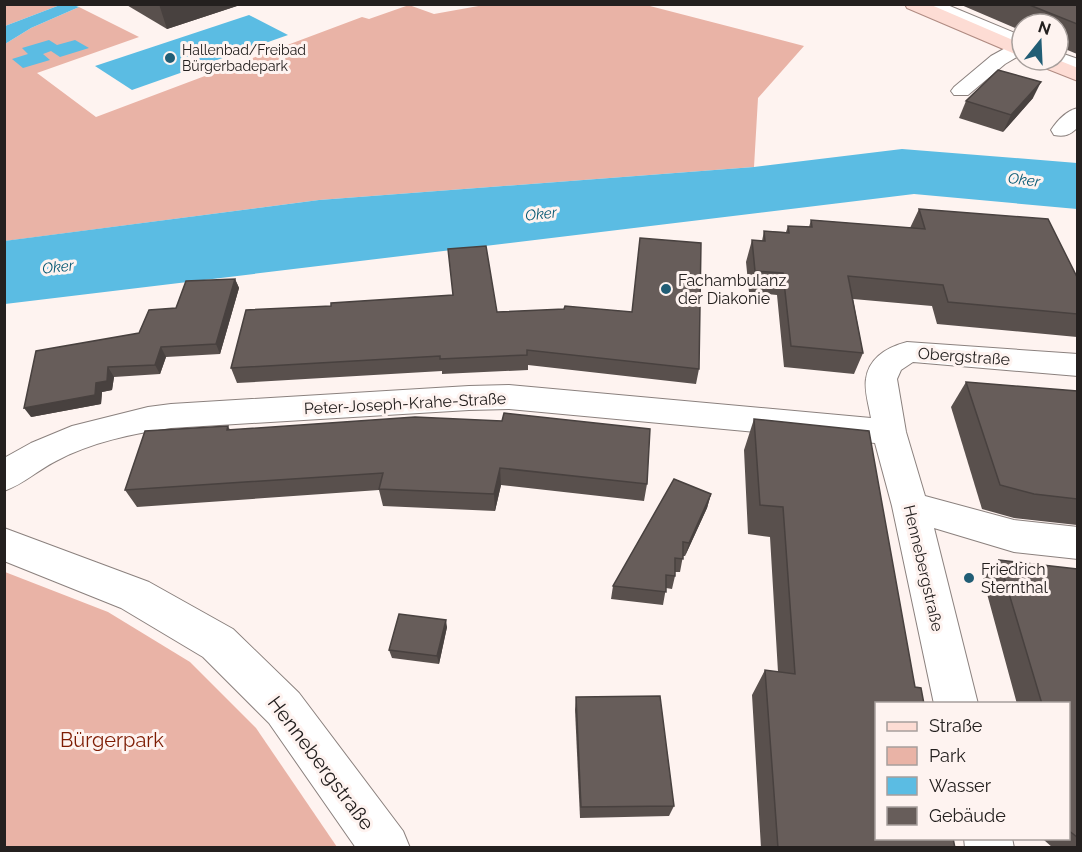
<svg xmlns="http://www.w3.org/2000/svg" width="1082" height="852" viewBox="0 0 1082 852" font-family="Raleway,sans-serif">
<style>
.green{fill:#e9b3a6}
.water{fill:#5bbce3}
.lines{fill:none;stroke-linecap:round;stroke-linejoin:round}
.minor-casing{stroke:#8b817e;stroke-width:2}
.major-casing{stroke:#b08b82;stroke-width:2}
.minor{fill:#fff;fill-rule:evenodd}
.major{fill:#fddcd4;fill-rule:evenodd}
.wall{fill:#59504d}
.shaded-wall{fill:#48413f}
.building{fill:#675d5a;stroke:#48413f;stroke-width:1.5}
.poi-dot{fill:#215d75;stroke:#fef3f0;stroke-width:2}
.labels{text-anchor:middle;stroke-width:6;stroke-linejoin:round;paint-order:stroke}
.far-poi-label{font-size:14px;fill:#24201f;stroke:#fef3f0;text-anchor:start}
.far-water-label{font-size:15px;font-style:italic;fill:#075974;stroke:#fef3f0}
.poi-label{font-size:16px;fill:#24201f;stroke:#fef3f0;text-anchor:start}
.street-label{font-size:16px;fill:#24201f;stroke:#fef3f0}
.near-park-label{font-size:20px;fill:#7d1b02;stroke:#fef3f0}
.near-street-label{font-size:20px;fill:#24201f;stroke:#fef3f0}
</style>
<rect width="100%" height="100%" fill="#fef3f0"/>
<g class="green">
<path d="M32 4 60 5 5 26V5Z"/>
<path d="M409 5 434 14 484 5H646L804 46 758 98 754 167 319 200 5 241V44L31 28 79 7 139 37 37 73 96 117 362 17 369 19Z"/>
<path d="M5 572 108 612 190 662 256 728 337 847H5Z"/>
</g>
<g class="water">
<path d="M60 5H73L79 7 31 28 5 44V26Z"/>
<path d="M249 15 288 35 132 90 95 66Z"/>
<path d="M49 40 57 45 75 40 89 48 60 57 51 51 43 54 50 60 23 68 12 59 28 54 22 48Z"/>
<path d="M902 149 1077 163V209L914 194 5 304 4 241 319 200 754 167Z"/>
</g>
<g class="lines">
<g class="minor-casing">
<g id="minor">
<path d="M921 4H945L1022 36V54L1005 64 968 95H954L951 91 954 87 991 56 1011 45 923 8Z"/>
<path d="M1058 52 1078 59V72L1051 62 1050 60H1058Z"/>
<path d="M1078 108V127C1070 135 1065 137 1054 135L1051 130C1057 121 1067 110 1078 108Z"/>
<path d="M907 342 1078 354V376L913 362 901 370 897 379 906 432 925 496 1014 520 1078 527V559L1014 552 934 528 978 704H934L892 506 875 443 509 409 469 410 171 428C131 434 92 442 56 461 38 470 24 484 4 491V458L31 443 72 426 148 407 171 404 469 386 509 385 871 418C869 406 864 390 866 379 869 357 888 347 907 342Z"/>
<path d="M4 528 149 582 233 629 299 693 403 831 410 848H356L269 723 203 657 121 608 4 561Z"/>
<path d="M964 838H1012L1014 848H965Z"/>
</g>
</g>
<g class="major-casing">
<g id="major">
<path d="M905 4H929L1022 44V57L907 8Z"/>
<path d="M1032 60H1058L1078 68V81L1035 64Z"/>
</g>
</g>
<use href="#minor" class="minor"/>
<use href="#major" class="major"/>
</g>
<g class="wall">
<path d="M125 4H243L167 29Z"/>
<path d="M959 4H1077V54L1058 46V24H1022V31Z"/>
<path d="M1033 98 1003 132 959 118 966 101Z"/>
<path d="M919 209 1077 277V337L937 324 932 306 853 299 863 353 854 374 784 367 777 295 749 292 746 262 752 240 762 241 764 231 786 232 788 226 809 227 811 220 910 228Z"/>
<path d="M235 279 239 288 220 354 166 357 160 374 114 377 112 390 102 392 101 404 31 417 139 333 176 308Z"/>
<path d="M497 312 699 369 696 384 528 365V370L442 374V371L237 383 231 368Z"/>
<path d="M966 382 1077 391V525L1014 518 982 509 951 407Z"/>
<path d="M754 419 915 687 955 848H761L752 695 765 670 778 672 770 537 748 534 744 450Z"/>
<path d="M228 426 230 430 647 484 644 501 501 485 495 511 383 506 379 490 137 507 125 490Z"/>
<path d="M711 494 707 508 685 556H683L680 572H675V576L672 589 666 588 663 605 611 599 613 586Z"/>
<path d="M999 560 1077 569V848H1053L1044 840 1043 838H1068V704H1017L983 579Z"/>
<path d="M447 627 439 664 392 658 389 650Z"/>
<path d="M576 697 674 806 669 816 580 818 575 710Z"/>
</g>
<g class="shaded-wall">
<path d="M159 4H243L167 29Z"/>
<path d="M1041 82 1033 98 1003 132 1011 115Z"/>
<path d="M235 279 239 288 220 354 216 344Z"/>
<path d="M161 347 166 357 160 374 155 365Z"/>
<path d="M108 367 114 377 112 390 102 392 101 404 31 417 24 408 96 383Z"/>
<path d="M500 468 501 485 495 511 494 494Z"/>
<path d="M711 494 707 508 685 556 689 543Z"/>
<path d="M446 620 447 627 439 664 437 656Z"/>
</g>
<g class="building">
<path d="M1027 4H1077V24Z"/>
<path d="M998 70 1041 82 1011 115 966 101Z"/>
<path d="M919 209 1048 219 1077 277V314L948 302 943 285 848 276 863 353 791 346 783 273 755 271 752 240 765 241 764 231 789 233 788 226 812 227 811 220 925 229Z"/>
<path d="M640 238 701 243 699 369 527 350V355L440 359V356L231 368 246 310 331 306V303L453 295 448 249 486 246 497 312 564 309 565 306 632 312Z"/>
<path d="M235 279 216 344 161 347 155 365 108 367 107 381 96 383 95 395 24 408 36 351 139 333 149 310 176 308 186 281Z"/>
<path d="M966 382 1077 391V499L1034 494 1000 485Z"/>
<path d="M504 413 650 429 647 484 500 468 494 494 379 489 383 473 125 490 145 431 228 426 227 430 415 417 502 421Z"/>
<path d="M754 419 869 431 915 687 921 688 924 704H876V838H953L955 848H778L765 670 795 674 783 507 760 505Z"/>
<path d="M674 479 711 494 689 543 683 542V559L675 558V576L666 575V592L613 586Z"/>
<path d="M999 560 1077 569V837L1068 830V704H1042Z"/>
<path d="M399 614 446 620 437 656 389 650Z"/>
<path d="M660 696 674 806 581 807 576 697Z"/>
</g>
<g class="poi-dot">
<circle cx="170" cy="58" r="6"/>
<circle cx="666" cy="289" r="6"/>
<circle cx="969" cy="578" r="6"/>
</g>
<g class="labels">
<g class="far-poi-label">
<text x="182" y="55">Hallenbad/Freibad<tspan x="182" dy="16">Bürgerbadepark</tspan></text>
</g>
<g class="far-water-label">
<text transform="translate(1024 180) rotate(7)" y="5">Oker</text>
<text transform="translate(541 214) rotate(-6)" y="5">Oker</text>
<text transform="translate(58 267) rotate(-6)" y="5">Oker</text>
</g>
<g class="poi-label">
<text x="678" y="286">Fachambulanz<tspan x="678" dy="18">der Diakonie</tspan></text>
<text x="981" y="575">Friedrich<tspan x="981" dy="18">Sternthal</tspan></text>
</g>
<g class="street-label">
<text transform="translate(964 356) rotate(4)" y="6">Obergstraße</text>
<text transform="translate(405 403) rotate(-3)" y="6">Peter-Joseph-Krahe-Straße</text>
<text transform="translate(924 568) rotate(77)" y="6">Hennebergstraße</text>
</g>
<g class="near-park-label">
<text x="112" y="747">Bürgerpark</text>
</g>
<g class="near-street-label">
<text transform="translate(321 763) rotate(53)" y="7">Hennebergstraße</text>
</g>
</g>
<rect width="1082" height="852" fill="none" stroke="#24201f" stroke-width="12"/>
<rect x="875" y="702" width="195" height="138" fill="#fef3f0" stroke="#a79f9c" stroke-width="1.5"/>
<rect x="887" y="722" width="30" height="9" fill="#fddcd4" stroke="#a79f9c" stroke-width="1.5"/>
<text x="929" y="732" font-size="18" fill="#24201f">Straße</text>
<rect x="887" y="747" width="30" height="18" fill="#e9b3a6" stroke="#a79f9c" stroke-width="1.5"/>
<text x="929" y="762" font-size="18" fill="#24201f">Park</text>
<rect x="887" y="777" width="30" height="18" fill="#5bbce3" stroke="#a79f9c" stroke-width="1.5"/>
<text x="929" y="792" font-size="18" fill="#24201f">Wasser</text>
<rect x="887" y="807" width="30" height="18" fill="#675d5a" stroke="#a79f9c" stroke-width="1.5"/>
<text x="929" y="822" font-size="18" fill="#24201f">Gebäude</text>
<g transform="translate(1040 42) rotate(18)"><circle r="28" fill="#fef3f0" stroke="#a79f9c" stroke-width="1.5"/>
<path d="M0-4.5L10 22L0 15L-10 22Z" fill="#215d75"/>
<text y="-9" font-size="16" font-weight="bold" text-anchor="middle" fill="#24201f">N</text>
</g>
</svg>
